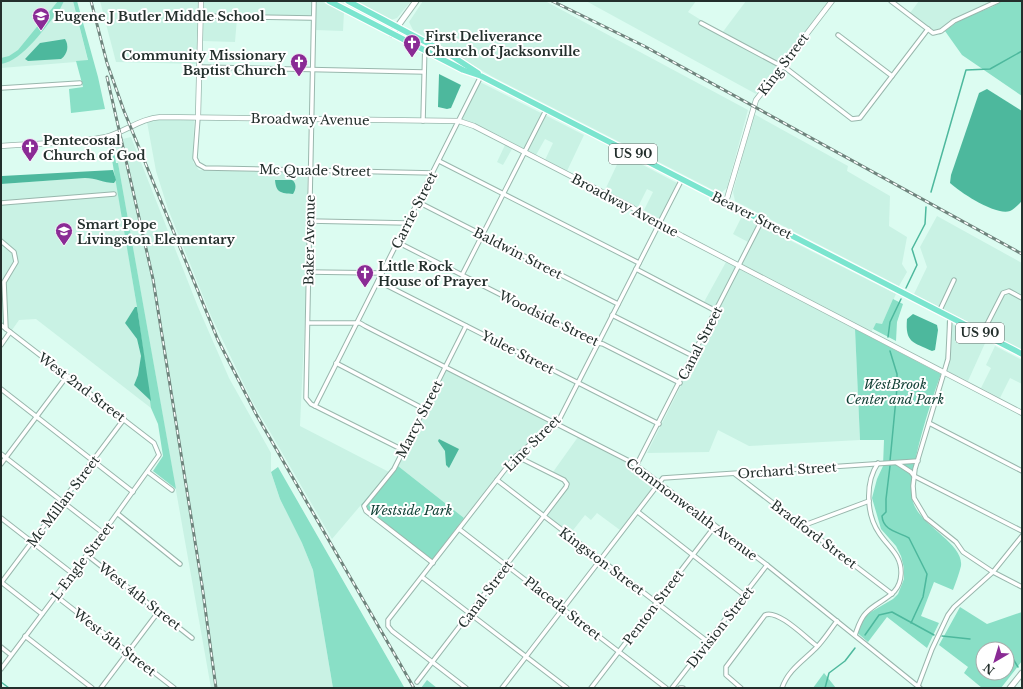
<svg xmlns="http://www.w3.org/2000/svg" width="1023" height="689" viewBox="0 0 1023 689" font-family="'Libre Baskerville',serif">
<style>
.built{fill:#c9f2e4}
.green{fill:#89dfc6;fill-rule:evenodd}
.water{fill:#4db89d}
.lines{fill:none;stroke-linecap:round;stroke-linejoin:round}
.stream{stroke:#4db89d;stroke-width:1.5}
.minor-casing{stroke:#99b7ad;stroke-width:5.5}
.tertiary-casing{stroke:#99b7ad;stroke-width:6}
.secondary-casing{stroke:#99b7ad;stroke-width:7}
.primary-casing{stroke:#fff;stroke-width:8}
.minor{stroke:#fff;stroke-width:3.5}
.tertiary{stroke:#fff;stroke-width:4.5}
.secondary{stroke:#fff;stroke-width:5}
.primary{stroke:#7be5cf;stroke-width:5.5}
.rail-casing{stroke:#6f847d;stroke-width:3}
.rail{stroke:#fff;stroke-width:1.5;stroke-dasharray:4.5;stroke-linecap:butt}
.labels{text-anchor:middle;stroke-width:4;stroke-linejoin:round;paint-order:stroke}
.shield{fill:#fff;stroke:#656d6b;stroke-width:1}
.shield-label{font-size:12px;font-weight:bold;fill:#232f2c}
.poi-label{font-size:13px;font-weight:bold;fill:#232f2c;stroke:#fff;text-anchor:start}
.street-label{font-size:13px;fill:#232f2c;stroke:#fff}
.park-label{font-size:13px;font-style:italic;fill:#0f3f34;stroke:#fff}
</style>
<rect width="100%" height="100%" fill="#dcfcf1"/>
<g class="built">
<path d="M1 1H73L88 61 1 68Z"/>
<path d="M100 1H199L198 64 116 62Z"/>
<path d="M204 1H321L344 12 343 31 315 30V21L237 18 235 42 203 41Z"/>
<path d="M354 1H411L397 18 391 20Z"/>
<path d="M423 1H545L748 110 727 188 722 192H717L493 77 413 30 409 22Z"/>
<path d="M586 1H696L688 12 722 33 746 1H829L756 94Z"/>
<path d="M919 1H1002L993 7 961 19 940 35 910 13Z"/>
<path d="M476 80 584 135 567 171 545 160 553 143 545 139 536 155 468 121 457 119Z"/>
<path d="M754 114 848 166 847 171 890 196 889 226 907 237 902 264 907 272 899 286 735 201 733 192Z"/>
<path d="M153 120H194L193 162 199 170 307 173V272L300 426 389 472 332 539 251 399 211 316 168 209 156 171 147 122Z"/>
<path d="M131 137 198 307 229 378 271 453V472L280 499 302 543 313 570 333 688H211L114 141Z"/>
<path d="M505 145 512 149 503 165 497 162Z"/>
<path d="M622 154 677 183 659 219 644 210 653 192 647 189 638 207 605 190Z"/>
<path d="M85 178H95L106 182 114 183 116 180 137 307 135 308 125 323 137 339 141 356 138 375 134 385 151 401V408L36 319 19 320 12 330 1 322V184Z"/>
<path d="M742 216 896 294 882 324 873 329 871 332 739 263 748 242 733 234Z"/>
<path d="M937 216 1022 263V350L914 294 927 267 920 247Z"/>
<path d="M726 262 855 329 860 440 749 446 718 430 709 452 647 453 719 310 704 302Z"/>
<path d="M946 321 986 341 968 381 943 369 948 340Z"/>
<path d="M995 346 1022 360V384L1010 378 1000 398 981 388 991 368 986 365Z"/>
<path d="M446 370 550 424 509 460 464 518 398 466Z"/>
<path d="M578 437 631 465 655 484 620 530 597 513 591 520 585 515 570 534 547 516 569 486 567 480 553 472Z"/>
</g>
<g class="green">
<path d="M58 1H64L60 9C46 26 23 61 1 64V58L9 56 18 50Z"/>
<path d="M73 1H77L98 77 105 109 71 113 69 89 83 87 76 61 88 60Z"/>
<path d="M1002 1H1022V96L962 55 945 31 961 19 992 7Z"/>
<path d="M109 142 113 143 116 163H118L176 489 153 471 163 456 158 424 151 408 137 307Z"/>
<path d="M893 299 903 304 897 322 896 341 873 329 876 323 882 324Z"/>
<path d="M855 329 941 374C931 401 906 475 913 502 920 526 964 543 961 566 959 574 956 582 953 590L934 582 921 616 939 623 927 648 887 617 868 642 854 630 864 616 893 599 898 594 904 579V568L901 556 896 546 881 529 872 498 877 479 883 466 884 440H860Z"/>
<path d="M398 466 464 518 432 560 361 505 389 472 393 474Z"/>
<path d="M278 467 404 687V688H333L313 570 302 543 280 499 271 472Z"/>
<path d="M960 607 987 624 1022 612V661L1001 688H982L964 673 968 667 939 645ZM983 649H1007V673H983Z"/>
<path d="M824 673 836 688H813Z"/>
<path d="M427 680 437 688H421Z"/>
</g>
<g class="water">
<path d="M65 39C69 45 68 54 61 59L28 61 25 59 40 43Z"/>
<path d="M439 74 461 85 451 108 447 109 438 107Z"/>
<path d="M987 89 1022 111V201C1019 204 1014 209 1010 211 996 216 961 193 950 183L951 175 979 93Z"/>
<path d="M113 170 116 180 114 183C104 183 96 178 85 178L1 184 2 176Z"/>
<path d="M275 180H292C297 183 296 190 293 194 281 193 276 193 275 180Z"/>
<path d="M135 307H137L151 401 134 385 138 375 141 356 137 339 125 323Z"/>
<path d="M913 314 937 325 938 330 935 350 932 351C913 342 905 343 907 319Z"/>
<path d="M439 439 459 449 449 468 446 465 445 451 438 441Z"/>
</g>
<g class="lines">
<g class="stream">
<path d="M931 192 966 70 990 69 1022 51"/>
<path d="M906 288 917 265 912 249 925 224 926 207"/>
<path d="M888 337 890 322 901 299"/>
<path d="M890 461 897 388V374L890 351"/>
<path d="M890 466 886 499V512L882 516C883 531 899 532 909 538L927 574 923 597 911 623"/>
<path d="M865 635 879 615 892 612 934 635"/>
<path d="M942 636 970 639"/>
<path d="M1007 649 1018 667"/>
<path d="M1 682 9 688"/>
<path d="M825 688 829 673 845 661 855 648"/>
</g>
<g class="minor-casing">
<g id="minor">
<path d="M314 1 306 398 311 404 403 450"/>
<path d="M891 1 933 33 941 31 954 21 998 1"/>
<path d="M201 16 312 18"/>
<path d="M701 23 787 69 852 119 860 118 928 29"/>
<path d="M838 35 892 76"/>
<path d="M200 67 424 72"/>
<path d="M1 88 80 83"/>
<path d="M198 117 195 158 198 164 205 168 433 173"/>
<path d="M423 121 425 41"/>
<path d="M439 161 639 263"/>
<path d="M418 202 618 304"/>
<path d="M1 203 114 194"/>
<path d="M309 221 407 223"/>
<path d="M1 241 14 252 16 262 4 282 6 329"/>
<path d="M397 242 594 342 603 344 680 383"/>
<path d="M636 269 716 311"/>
<path d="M308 272 382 273"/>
<path d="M462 275 546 110"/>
<path d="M378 281 659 424"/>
<path d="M939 312 954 280"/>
<path d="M612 315 693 356"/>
<path d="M950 317 948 359 915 469 913 486 914 498 926 518 956 542 963 552 993 572 1022 587"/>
<path d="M308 323H360L365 326 633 463 767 565 920 688"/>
<path d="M1 325 154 443 159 455 103 533 1 669"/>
<path d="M982 334 1003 293 1009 291 1022 298"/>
<path d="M1 345 10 332"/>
<path d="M336 363 424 409"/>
<path d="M1 389 133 492"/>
<path d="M315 406 481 76"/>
<path d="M929 423 1022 471"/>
<path d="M1 454 103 533"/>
<path d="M897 463 911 472 914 476 1022 531"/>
<path d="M1 464 67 376"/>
<path d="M636 466 762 220"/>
<path d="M148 472 172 490"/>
<path d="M735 474 892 594"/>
<path d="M497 480 708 642"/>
<path d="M638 512 744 595"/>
<path d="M118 514 180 564"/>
<path d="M1 518 73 574"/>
<path d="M802 526 869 501"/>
<path d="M459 529 666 688"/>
<path d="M87 555 192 638"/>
<path d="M433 563 366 511 364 506 394 469 466 326"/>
<path d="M422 577 567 688"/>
<path d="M1 582 42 614"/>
<path d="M1 583 124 419"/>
<path d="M56 596 174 688"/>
<path d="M855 635C858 627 860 619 866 613 879 599 900 597 901 574 902 555 888 547 879 533 866 514 865 482 878 463"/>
<path d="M25 636 92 688"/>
<path d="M1 647 11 655"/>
<path d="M417 682 566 487 567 484 564 480 516 456"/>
<path d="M918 686 932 649 948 615 954 607 993 572 1022 536"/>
<path d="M101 688 159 611"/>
<path d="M466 688 392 631 388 626V620L514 458 559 420 682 179"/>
<path d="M502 688 663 478 918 461"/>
<path d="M591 688 715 526"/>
<path d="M672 688 767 565"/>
<path d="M680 688H683"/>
<path d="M741 688 726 675V667L765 615C778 609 806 638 817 646"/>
<path d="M782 688C788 670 803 661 816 648 824 640 830 630 837 621"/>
</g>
</g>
<g class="tertiary-casing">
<g id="tertiary">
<path d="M198 117 201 1"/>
<path d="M1 146C36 143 72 144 106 137 125 132 141 118 161 117L459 121 474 126 633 208 682 236 1022 413"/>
<path d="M726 202 756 100 832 1"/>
</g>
</g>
<g class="secondary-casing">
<g id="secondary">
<path d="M392 34 416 1"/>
<path d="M1010 688 1022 673"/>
</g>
</g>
<g class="primary-casing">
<g id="primary">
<path d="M329 1 463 70 481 76 1022 354"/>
<path d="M348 1 452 56 478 73"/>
</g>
</g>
<use href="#minor" class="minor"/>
<use href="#tertiary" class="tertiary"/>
<use href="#secondary" class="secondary"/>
<use href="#primary" class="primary"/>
<g class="rail-casing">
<g id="rail">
<path d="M91 1 107 63 124 111 218 340 256 414 414 688"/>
<path d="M552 1 644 46 1022 254"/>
<path d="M107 77 153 279 202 585 216 688"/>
</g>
</g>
<use href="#rail" class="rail"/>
</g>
<defs>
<g id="school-pin" transform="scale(0.9)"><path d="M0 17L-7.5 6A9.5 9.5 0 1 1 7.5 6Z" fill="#8a2b95" stroke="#fff"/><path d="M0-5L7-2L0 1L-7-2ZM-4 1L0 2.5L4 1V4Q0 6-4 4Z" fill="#fff"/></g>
<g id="church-pin" transform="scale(0.9)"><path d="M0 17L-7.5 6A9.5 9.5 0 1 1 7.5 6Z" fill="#8a2b95" stroke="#fff"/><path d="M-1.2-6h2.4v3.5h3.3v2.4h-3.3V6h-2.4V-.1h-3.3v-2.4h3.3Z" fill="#fff"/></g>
</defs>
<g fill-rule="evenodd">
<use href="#school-pin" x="41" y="16"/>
<use href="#church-pin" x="412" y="43"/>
<use href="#church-pin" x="299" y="62"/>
<use href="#church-pin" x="30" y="147"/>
<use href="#school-pin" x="64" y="231"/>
<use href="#church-pin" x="365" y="273"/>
</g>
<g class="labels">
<g class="shield">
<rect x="609" y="144" width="48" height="20" rx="3"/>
<rect x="956" y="323" width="48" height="20" rx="3"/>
</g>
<g class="shield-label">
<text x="633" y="158">US 90</text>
<text x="980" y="337">US 90</text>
</g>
<g class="poi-label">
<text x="54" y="21">Eugene J Butler Middle School</text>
<text x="425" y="41">First Deliverance<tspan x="425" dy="15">Church of Jacksonville</tspan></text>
<text x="286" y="60" text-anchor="end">Community Missionary<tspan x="286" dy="15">Baptist Church</tspan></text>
<text x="43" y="145">Pentecostal<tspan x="43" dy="15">Church of God</tspan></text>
<text x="77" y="229">Smart Pope<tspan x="77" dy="15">Livingston Elementary</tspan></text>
<text x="378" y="271">Little Rock<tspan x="378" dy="15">House of Prayer</tspan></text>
</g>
<g class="street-label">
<text transform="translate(783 64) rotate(-53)" y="5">King Street</text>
<text transform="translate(310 119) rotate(1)" y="5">Broadway Avenue</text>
<text transform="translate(315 170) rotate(1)" y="5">Mc Quade Street</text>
<text transform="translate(625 205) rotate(28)" y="5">Broadway Avenue</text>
<text transform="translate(414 210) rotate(-63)" y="5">Carrie Street</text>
<text transform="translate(752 215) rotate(27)" y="5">Beaver Street</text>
<text transform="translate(309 240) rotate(-89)" y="5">Baker Avenue</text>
<text transform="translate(518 253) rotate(27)" y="5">Baldwin Street</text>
<text transform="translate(549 318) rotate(26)" y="5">Woodside Street</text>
<text transform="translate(700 343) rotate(-63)" y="5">Canal Street</text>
<text transform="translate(518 352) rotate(27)" y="5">Yulee Street</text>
<text transform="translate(82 387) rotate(37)" y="5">West 2nd Street</text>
<text transform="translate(419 419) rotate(-63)" y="5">Marcy Street</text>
<text transform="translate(532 443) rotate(-45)" y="5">Line Street</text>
<text transform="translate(787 470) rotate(-4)" y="5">Orchard Street</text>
<text transform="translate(63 501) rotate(-53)" y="5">Mc Millan Street</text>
<text transform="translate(692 509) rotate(37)" y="5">Commonwealth Avenue</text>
<text transform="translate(814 534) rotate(37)" y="5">Bradford Street</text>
<text transform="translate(82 561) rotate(-53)" y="5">L Engle Street</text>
<text transform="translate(602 561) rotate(37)" y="5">Kingston Street</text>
<text transform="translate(485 594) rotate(-53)" y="5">Canal Street</text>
<text transform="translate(140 596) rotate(38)" y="5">West 4th Street</text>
<text transform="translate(653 607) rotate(-53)" y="5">Penton Street</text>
<text transform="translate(563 608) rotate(38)" y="5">Placeda Street</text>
<text transform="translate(720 627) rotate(-52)" y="5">Division Street</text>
<text transform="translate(115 642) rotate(38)" y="5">West 5th Street</text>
</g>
<g class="park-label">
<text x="895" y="389">WestBrook<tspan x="895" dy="15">Center and Park</tspan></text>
<text x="411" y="515">Westside Park</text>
</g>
</g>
<rect width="1023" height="689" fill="none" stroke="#232f2c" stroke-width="4"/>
<g transform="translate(995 661) rotate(218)"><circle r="19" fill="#ffffff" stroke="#a7acab"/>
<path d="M0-3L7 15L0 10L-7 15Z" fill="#8a2b95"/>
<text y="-6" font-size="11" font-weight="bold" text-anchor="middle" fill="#232f2c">N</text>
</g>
</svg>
